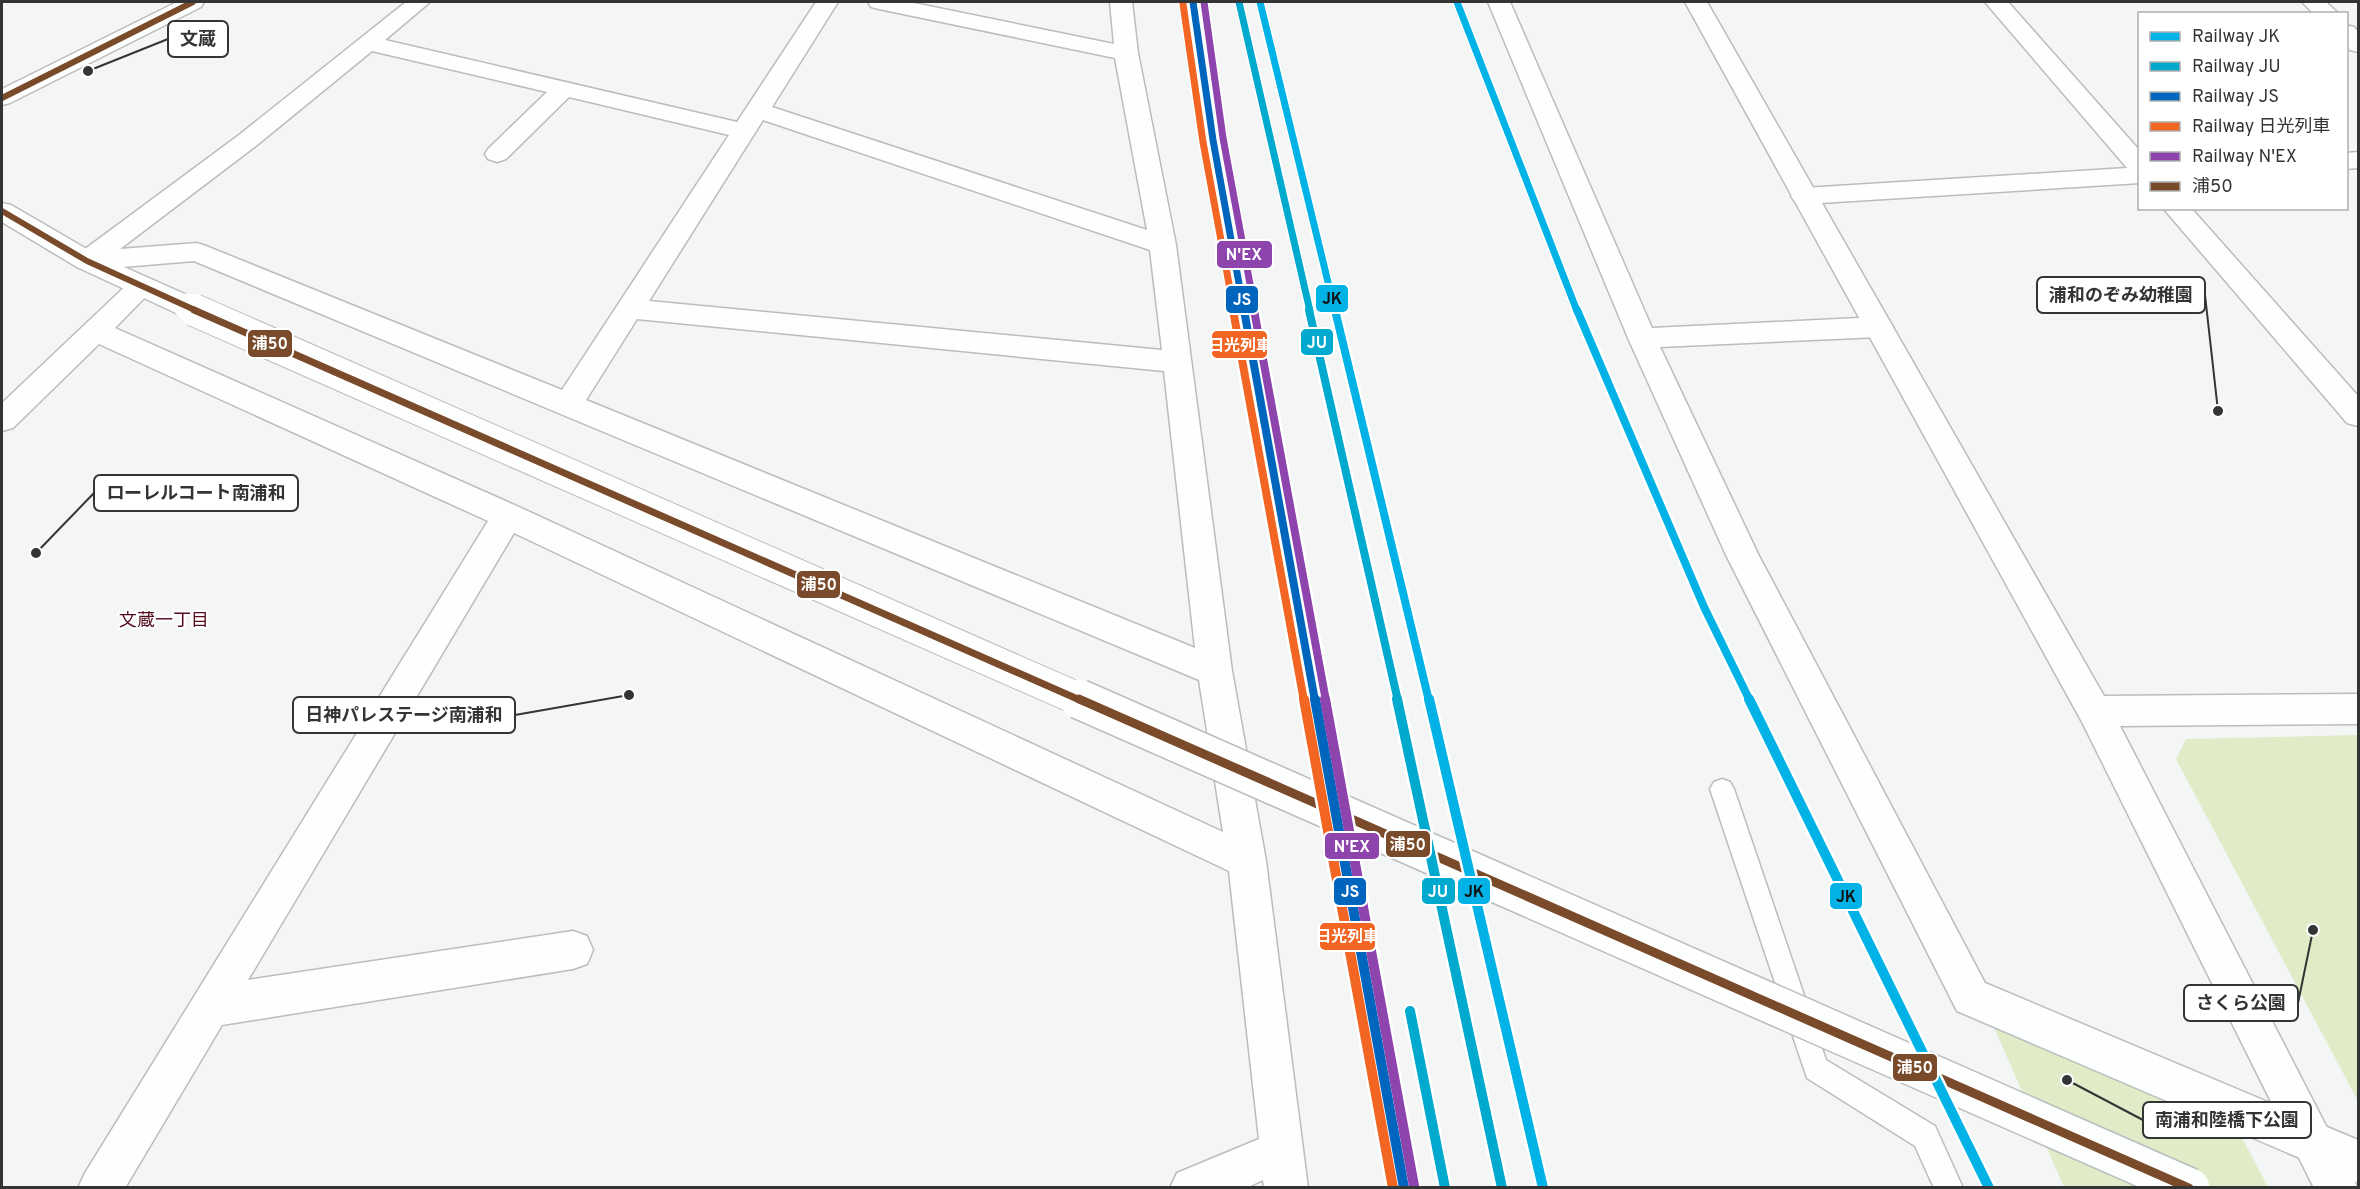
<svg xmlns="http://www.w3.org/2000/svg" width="2360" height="1189" viewBox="0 0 2360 1189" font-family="Overpass,'Noto Sans JP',sans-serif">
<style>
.green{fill:#e0ebc8}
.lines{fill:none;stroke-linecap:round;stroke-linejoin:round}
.lane-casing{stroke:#bbbcbd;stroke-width:3}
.street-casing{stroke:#bbbcbd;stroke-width:3}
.secondary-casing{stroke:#bbbcbd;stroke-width:3}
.lane{fill:#fdfefe;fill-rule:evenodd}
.street{fill:#fdfefe;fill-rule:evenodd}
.secondary{fill:#fdfefe;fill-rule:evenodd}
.secondary-bridge-far2-casing{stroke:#bbbcbd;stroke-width:27;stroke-linecap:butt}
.secondary-bridge-far1-casing{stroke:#bbbcbd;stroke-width:34;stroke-linecap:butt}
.secondary-bridge-casing{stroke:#bbbcbd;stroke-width:42;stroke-linecap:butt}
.secondary-bridge-far2{stroke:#fdfefe;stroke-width:25}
.secondary-bridge-far1{stroke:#fdfefe;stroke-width:32}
.secondary-bridge{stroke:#fdfefe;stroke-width:39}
.bus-1-far2-casing{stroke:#fff;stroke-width:10}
.bus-1-far1-casing{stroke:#fff;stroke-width:11}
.bus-1-casing{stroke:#fff;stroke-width:14}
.bus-1-far2{stroke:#7a4b2a;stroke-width:6}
.bus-1-far1{stroke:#7a4b2a;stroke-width:7}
.bus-1{stroke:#7a4b2a;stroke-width:9}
.rail-1-far2-casing{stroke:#fff;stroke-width:10}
.rail-1-far1-casing{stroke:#fff;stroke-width:13}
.rail-1-casing{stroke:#fff;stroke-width:15}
.rail-2-far2-casing{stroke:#fff;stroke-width:10}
.rail-2-far1-casing{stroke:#fff;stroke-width:13}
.rail-2-casing{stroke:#fff;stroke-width:15}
.rail-3-far2-casing{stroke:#fff;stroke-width:10}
.rail-3-far1-casing{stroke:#fff;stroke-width:13}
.rail-3-casing{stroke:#fff;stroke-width:15}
.rail-4-far2-casing{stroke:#fff;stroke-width:10}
.rail-4-far1-casing{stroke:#fff;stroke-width:13}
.rail-4-casing{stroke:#fff;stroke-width:15}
.rail-5-far2-casing{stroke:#fff;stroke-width:10}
.rail-5-far1-casing{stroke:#fff;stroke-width:13}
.rail-5-casing{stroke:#fff;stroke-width:15}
.rail-1-far2{stroke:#00b2e5;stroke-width:7}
.rail-1-far1{stroke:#00b2e5;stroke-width:8}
.rail-1{stroke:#00b2e5;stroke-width:10}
.rail-2-far2{stroke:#00a9ce;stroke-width:7}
.rail-2-far1{stroke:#00a9ce;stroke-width:8}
.rail-2{stroke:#00a9ce;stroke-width:10}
.rail-3-far2{stroke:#0065bd;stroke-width:7}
.rail-3-far1{stroke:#0065bd;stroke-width:8}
.rail-3{stroke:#0065bd;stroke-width:10}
.rail-4-far2{stroke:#f26522;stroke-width:7}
.rail-4-far1{stroke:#f26522;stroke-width:8}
.rail-4{stroke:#f26522;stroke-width:10}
.rail-5-far2{stroke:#8e44ad;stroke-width:7}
.rail-5-far1{stroke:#8e44ad;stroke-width:8}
.rail-5{stroke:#8e44ad;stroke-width:10}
.labels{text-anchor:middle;stroke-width:4.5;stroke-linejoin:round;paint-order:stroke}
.neighbourhood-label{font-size:18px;fill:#530d1d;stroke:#fff}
.leader{fill:none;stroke:#333434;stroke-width:2}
.callout-dot{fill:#333434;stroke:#fff;stroke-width:2}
.callout{fill:#fff;stroke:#333434;stroke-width:2}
.callout-label{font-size:18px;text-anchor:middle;font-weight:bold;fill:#333434}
.line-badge{stroke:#fff;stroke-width:2}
.badge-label{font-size:16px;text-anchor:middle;font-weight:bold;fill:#fff}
.pale-badge-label{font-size:16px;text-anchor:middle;font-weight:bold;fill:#111}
</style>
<rect width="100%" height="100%" fill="#f4f5f5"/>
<g class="green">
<path d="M2358 735V1101L2176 759 2186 739Z"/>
<path d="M1993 1025 2240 1134 2268 1187H2064Z"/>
</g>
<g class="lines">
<g class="lane-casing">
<path id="lane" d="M1722 779 1730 782 1734 789 1826 1060 1935 1126 1963 1188H1934L1915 1146 1807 1078 1710 789 1714 782Z"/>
</g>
<g class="street-casing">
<g id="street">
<path d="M406 2H430L385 40 737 122 816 2H838L772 107 1147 230 1115 58 879 9 871 7 868 2H909L1114 44 1110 2H1132L1138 53 1176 245 1232 671 1266 861 1308 1188H1264L1263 1180 1246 1188H1170L1177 1173 1259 1139 1229 871 514 533 248 980 573 931 587 936 593 950 587 964 573 969 222 1025 125 1188H78L85 1173 488 521 99 344 13 428 2 431V403L132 280 142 277 152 280 156 286 115 328 519 507 1223 832 1199 680 194 261 87 270 77 267 74 261 77 255 239 135ZM372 51 547 92 488 149 485 154 488 159 497 162 506 159 569 97 729 135 562 390 206 246 197 243 120 249 257 145ZM763 120 1150 250 1162 350 649 301ZM637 319 1164 371 1195 648 586 400Z"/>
<path d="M1488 2H1510L1652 328 1879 317 1889 320 1893 327 1889 334 1879 337 1660 347 1758 554 1985 983 2358 1140V1183L1957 1011 1726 555 1628 338Z"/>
<path d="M1985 2H2008L2140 151V183L1804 204 1795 202 1791 196 1795 190 1804 188 2127 168Z"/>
<path d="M2302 2H2326L2339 14H2314Z"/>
<path d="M2346 25 2354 27 2358 32V52L2350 50 2346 46Z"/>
<path d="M2358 152V168L2346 169V153Z"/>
<path d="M2163 208H2191L2358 396V426L2347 423Z"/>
</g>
</g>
<g class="secondary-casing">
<g id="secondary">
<path d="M177 2H204L201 7 10 103 2 105V89Z"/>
<path d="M1685 2H1707L2104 696 2358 694V724L2120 726 2358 1188H2314L2082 722Z"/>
<path d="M2 203 11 205 97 255 196 299 200 306 196 313 186 315 176 313 77 267 2 222Z"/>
</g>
</g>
<use href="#lane" class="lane"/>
<use href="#street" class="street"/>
<use href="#secondary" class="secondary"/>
<g class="secondary-bridge-far2-casing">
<path id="secondary-bridge-far2" d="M186 306 197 311"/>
</g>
<g class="secondary-bridge-far1-casing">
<path id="secondary-bridge-far1" d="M194 310 1083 701"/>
</g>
<g class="secondary-bridge-casing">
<path id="secondary-bridge" d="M1079 699 2190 1188"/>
</g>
<use href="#secondary-bridge-far2" class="secondary-bridge-far2"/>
<use href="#secondary-bridge-far1" class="secondary-bridge-far1"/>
<use href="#secondary-bridge" class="secondary-bridge"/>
<g class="bus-1-far2-casing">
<g id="bus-1-far2">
<path d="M2 98 193 2"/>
<path d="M2 211 87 261 197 311"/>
</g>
</g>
<g class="bus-1-far1-casing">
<path id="bus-1-far1" d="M194 310 1082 701"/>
</g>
<g class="bus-1-casing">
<path id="bus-1" d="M1079 699 2189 1188"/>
</g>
<use href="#bus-1-far2" class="bus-1-far2"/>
<use href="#bus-1-far1" class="bus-1-far1"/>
<use href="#bus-1" class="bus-1"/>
<g class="rail-1-far2-casing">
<g id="rail-1-far2">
<path d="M1260 2 1335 311"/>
<path d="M1457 2 1577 311"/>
</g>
</g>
<g class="rail-1-far1-casing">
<g id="rail-1-far1">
<path d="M1335 310 1429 701"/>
<path d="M1577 310 1704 607 1750 701"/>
</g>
</g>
<g class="rail-1-casing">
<g id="rail-1">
<path d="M1429 699 1543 1188"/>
<path d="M1749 699 1989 1188"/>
</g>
</g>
<g class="rail-2-far2-casing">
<path id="rail-2-far2" d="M1239 2 1310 311"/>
</g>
<g class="rail-2-far1-casing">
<path id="rail-2-far1" d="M1309 310 1398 701"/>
</g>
<g class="rail-2-casing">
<g id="rail-2">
<path d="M1397 699 1502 1188"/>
<path d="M1410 1011 1445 1188"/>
</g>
</g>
<g class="rail-3-far2-casing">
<path id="rail-3-far2" d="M1193 2 1213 140 1244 311"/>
</g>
<g class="rail-3-far1-casing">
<path id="rail-3-far1" d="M1244 310 1315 701"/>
</g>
<g class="rail-3-casing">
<path id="rail-3" d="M1315 699 1404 1188"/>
</g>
<g class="rail-4-far2-casing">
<path id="rail-4-far2" d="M1183 4 1203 142 1234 311"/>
</g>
<g class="rail-4-far1-casing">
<path id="rail-4-far1" d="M1233 310 1304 701"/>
</g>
<g class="rail-4-casing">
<path id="rail-4" d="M1304 699 1393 1188"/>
</g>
<g class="rail-5-far2-casing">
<path id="rail-5-far2" d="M1204 2 1223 138 1255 311"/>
</g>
<g class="rail-5-far1-casing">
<path id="rail-5-far1" d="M1254 310 1326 701"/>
</g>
<g class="rail-5-casing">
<path id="rail-5" d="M1325 699 1414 1186"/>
</g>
<use href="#rail-1-far2" class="rail-1-far2"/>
<use href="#rail-1-far1" class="rail-1-far1"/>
<use href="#rail-1" class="rail-1"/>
<use href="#rail-2-far2" class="rail-2-far2"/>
<use href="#rail-2-far1" class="rail-2-far1"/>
<use href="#rail-2" class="rail-2"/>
<use href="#rail-3-far2" class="rail-3-far2"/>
<use href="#rail-3-far1" class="rail-3-far1"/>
<use href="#rail-3" class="rail-3"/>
<use href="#rail-4-far2" class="rail-4-far2"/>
<use href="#rail-4-far1" class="rail-4-far1"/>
<use href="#rail-4" class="rail-4"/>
<use href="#rail-5-far2" class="rail-5-far2"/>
<use href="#rail-5-far1" class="rail-5-far1"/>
<use href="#rail-5" class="rail-5"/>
</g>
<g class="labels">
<g class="neighbourhood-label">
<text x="164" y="626">文蔵一丁目</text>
</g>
</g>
<path class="leader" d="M88 71L168 39M2218 411L2205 295M36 553L94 493M629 695L515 715M2313 930L2298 1003M2067 1080L2143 1120"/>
<g class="callout-dot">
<circle cx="88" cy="71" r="6"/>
<circle cx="2218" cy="411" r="6"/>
<circle cx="36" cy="553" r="6"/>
<circle cx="629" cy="695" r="6"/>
<circle cx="2313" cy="930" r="6"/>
<circle cx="2067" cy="1080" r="6"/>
</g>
<g class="callout">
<rect x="168" y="21" width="60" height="36" rx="6"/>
<rect x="2037" y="277" width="168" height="36" rx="6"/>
<rect x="94" y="475" width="204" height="36" rx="6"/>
<rect x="293" y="697" width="222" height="36" rx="6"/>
<rect x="2184" y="985" width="114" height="36" rx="6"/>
<rect x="2143" y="1102" width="168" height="36" rx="6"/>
</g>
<g class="callout-label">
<text x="198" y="45">文蔵</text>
<text x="2121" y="301">浦和のぞみ幼稚園</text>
<text x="196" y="499">ローレルコート南浦和</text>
<text x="404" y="721">日神パレステージ南浦和</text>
<text x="2241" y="1009">さくら公園</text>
<text x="2227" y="1126">南浦和陸橋下公園</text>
</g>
<g class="line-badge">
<rect x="1216" y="240" width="57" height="29" rx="6" fill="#8e44ad"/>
<rect x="1315" y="284" width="34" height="29" rx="6" fill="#00b2e5"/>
<rect x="1225" y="285" width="34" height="29" rx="6" fill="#0065bd"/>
<rect x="1300" y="328" width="34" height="28" rx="6" fill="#00a9ce"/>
<rect x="247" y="329" width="46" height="29" rx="6" fill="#7a4b2a"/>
<rect x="1211" y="330" width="57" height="29" rx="6" fill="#f26522"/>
<rect x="796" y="570" width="45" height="29" rx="6" fill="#7a4b2a"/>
<rect x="1385" y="830" width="46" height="28" rx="6" fill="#7a4b2a"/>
<rect x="1324" y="832" width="56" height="28" rx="6" fill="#8e44ad"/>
<rect x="1421" y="877" width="35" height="28" rx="6" fill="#00a9ce"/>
<rect x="1457" y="877" width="34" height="28" rx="6" fill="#00b2e5"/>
<rect x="1333" y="877" width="34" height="29" rx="6" fill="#0065bd"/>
<rect x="1829" y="882" width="34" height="28" rx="6" fill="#00b2e5"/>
<rect x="1319" y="922" width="57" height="29" rx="6" fill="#f26522"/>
<rect x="1892" y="1053" width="46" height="29" rx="6" fill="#7a4b2a"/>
</g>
<g class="badge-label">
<text x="1244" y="260">N'EX</text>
<text x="1242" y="305">JS</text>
<text x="1317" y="348">JU</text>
<text x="270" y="349">浦50</text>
<text x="1240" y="351">日光列車</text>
<text x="819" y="590">浦50</text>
<text x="1408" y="850">浦50</text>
<text x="1352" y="852">N'EX</text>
<text x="1438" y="897">JU</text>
<text x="1350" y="897">JS</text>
<text x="1347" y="942">日光列車</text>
<text x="1915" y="1073">浦50</text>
</g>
<g class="pale-badge-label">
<text x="1332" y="304">JK</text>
<text x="1474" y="897">JK</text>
<text x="1846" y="902">JK</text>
</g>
<rect width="2360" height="1189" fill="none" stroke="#333434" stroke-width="6"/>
<rect x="2138" y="12" width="210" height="198" fill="#ffffff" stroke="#adaeae" stroke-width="1.5"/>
<rect x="2150" y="32" width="30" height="9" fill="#00b2e5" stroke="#adaeae" stroke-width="1.5"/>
<text x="2192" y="42" font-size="18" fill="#333434">Railway JK</text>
<rect x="2150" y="62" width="30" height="9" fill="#00a9ce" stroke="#adaeae" stroke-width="1.5"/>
<text x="2192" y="72" font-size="18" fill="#333434">Railway JU</text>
<rect x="2150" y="92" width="30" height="9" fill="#0065bd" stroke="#adaeae" stroke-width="1.5"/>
<text x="2192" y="102" font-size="18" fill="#333434">Railway JS</text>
<rect x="2150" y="122" width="30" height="9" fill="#f26522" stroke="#adaeae" stroke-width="1.5"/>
<text x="2192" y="132" font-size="18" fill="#333434">Railway 日光列車</text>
<rect x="2150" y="152" width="30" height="9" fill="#8e44ad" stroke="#adaeae" stroke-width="1.5"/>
<text x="2192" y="162" font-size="18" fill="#333434">Railway N'EX</text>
<rect x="2150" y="182" width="30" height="9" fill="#7a4b2a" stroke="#adaeae" stroke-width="1.5"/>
<text x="2192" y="192" font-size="18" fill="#333434">浦50</text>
</svg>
